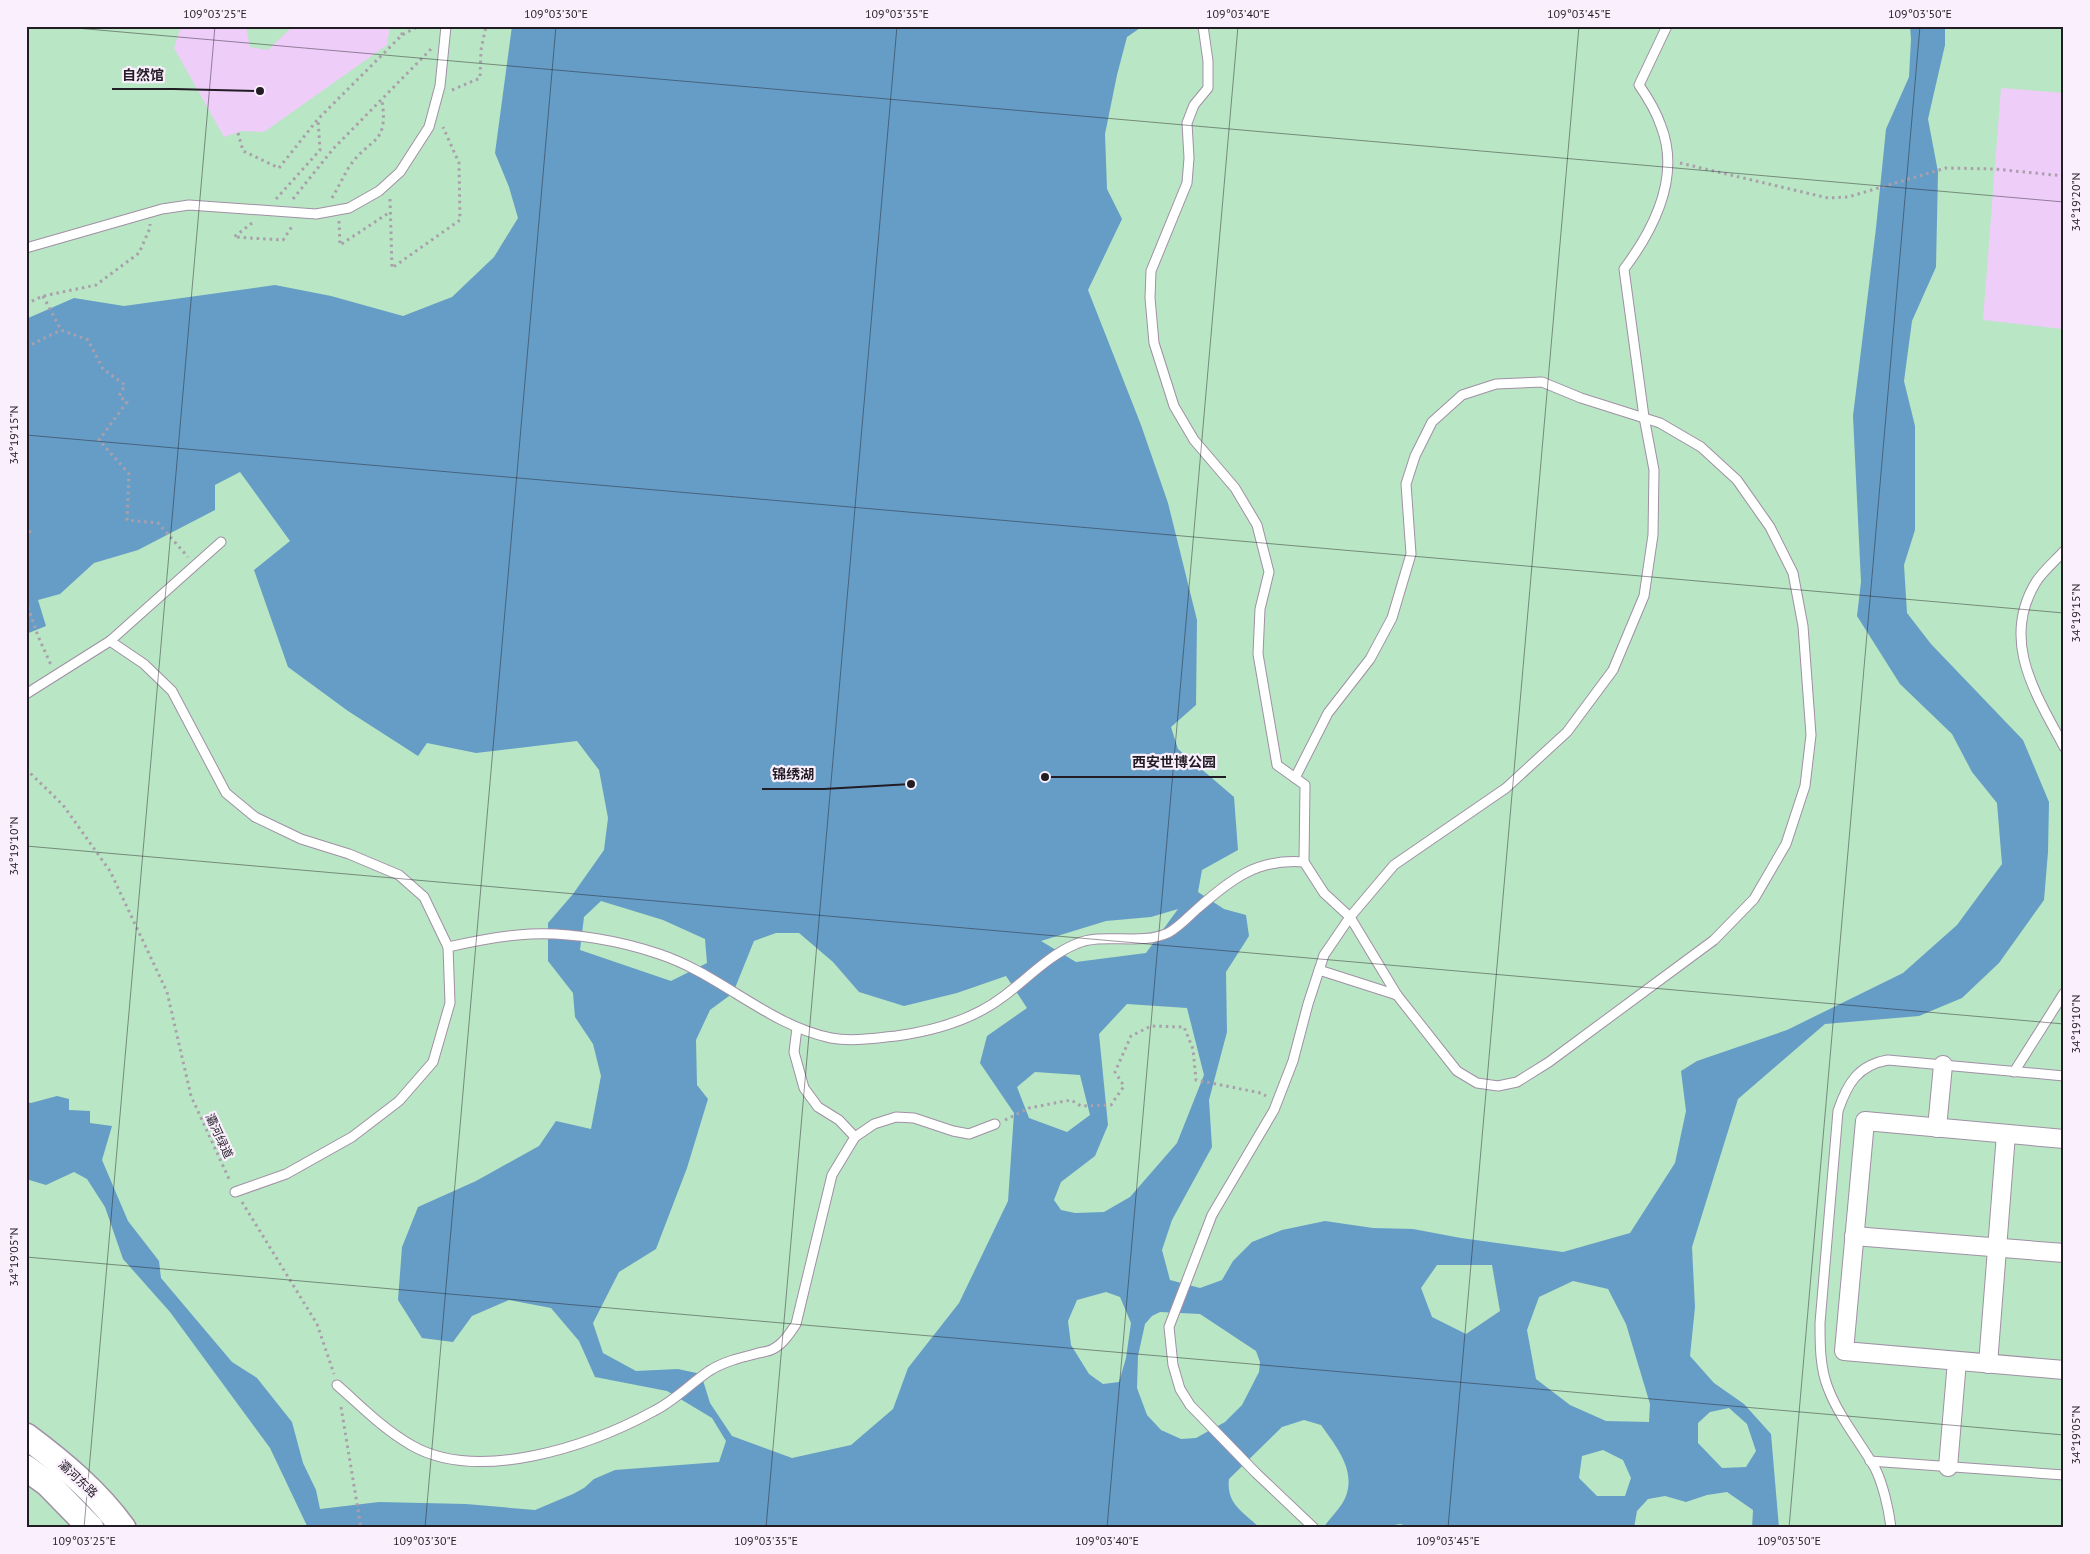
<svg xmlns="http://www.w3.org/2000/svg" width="2090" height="1554" viewBox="0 0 2090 1554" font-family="'PT Sans','Noto Sans SC',sans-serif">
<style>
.green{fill:#b9e6c4}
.water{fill:#669dc7;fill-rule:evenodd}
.building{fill:#eecdf9}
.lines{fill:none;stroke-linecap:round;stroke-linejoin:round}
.lane-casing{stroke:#a090a5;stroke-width:11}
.street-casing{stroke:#a090a5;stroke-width:20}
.secondary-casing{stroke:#a090a5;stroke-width:28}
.path{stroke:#a9a0ac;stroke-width:3;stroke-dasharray:2.5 4;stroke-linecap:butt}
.lane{stroke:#fff;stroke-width:9}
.street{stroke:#fff;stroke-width:18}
.secondary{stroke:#fff;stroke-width:25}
.ticks{fill:none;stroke:#221c24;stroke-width:1;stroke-opacity:0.45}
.labels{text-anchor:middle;stroke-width:4.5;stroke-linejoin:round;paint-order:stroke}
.street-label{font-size:12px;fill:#221c24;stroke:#f9effd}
.leader{fill:none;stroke:#221c24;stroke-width:2}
.callout-dot{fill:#221c24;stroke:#f9effd;stroke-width:2}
.callout-label{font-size:14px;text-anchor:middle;font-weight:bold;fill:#221c24;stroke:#f9effd;stroke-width:4.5;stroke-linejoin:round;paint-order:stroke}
.neatline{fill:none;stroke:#221c24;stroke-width:2}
.ticks-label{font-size:12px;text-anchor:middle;fill:#221c24}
</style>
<rect width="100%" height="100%" fill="#f9effd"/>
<rect class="green" x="26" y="26" width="2038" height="1502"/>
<path class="water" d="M512 26H1143L1127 37 1117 75 1105 134 1107 189 1122 219 1088 290 1141 425 1168 503 1197 620 1196 705 1171 727 1178 749 1234 797 1238 850 1202 870 1198 892 1224 909 1246 915 1249 936 1226 972 1227 1032 1209 1100 1212 1147 1172 1220 1162 1250 1170 1280 1200 1288 1222 1280 1233 1261 1252 1242 1282 1230 1325 1221 1373 1228 1413 1229 1461 1238 1563 1252 1630 1233 1675 1163 1686 1111 1681 1071 1697 1061 1787 1030 1903 973 1957 925 2002 864 1997 803 1972 772 1952 734 1900 684 1857 616 1861 582 1853 416 1876 228 1886 129 1909 77 1911 39 1910 26H1945V45L1928 119 1938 172 1936 267 1912 321 1904 381 1915 426V530L1904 565 1907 613 1931 644 2023 740 2049 802 2048 852 2044 900 1999 963 1962 998 1919 1016 1825 1024 1738 1099 1692 1247 1695 1307 1690 1356 1714 1383 1744 1404 1771 1434 1779 1528H1752L1753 1510 1727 1492 1707 1495 1686 1502 1665 1496 1648 1499 1637 1511 1634 1528H1414L1400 1524 1379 1528H1323C1330 1518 1342 1507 1346 1496 1356 1469 1335 1445 1321 1425L1304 1420 1282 1427 1229 1479C1226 1504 1243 1512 1260 1528H308L270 1448 170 1312 123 1259 105 1207 87 1179 74 1172 46 1185 26 1179V1102L31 1103 57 1096 69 1099V1110L90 1111V1123L112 1126 102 1160 128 1221 159 1261 161 1278 232 1362 257 1378 292 1422 303 1463 316 1490 320 1509 379 1502 466 1504 535 1510 573 1494 584 1488 594 1479 615 1470 719 1462 726 1441 712 1418 667 1391 595 1377 579 1341 551 1308 509 1300 472 1316 453 1342 422 1338 398 1300 402 1247 418 1207 476 1181 539 1146 556 1121 591 1129 601 1076 593 1044 575 1017 573 993 548 961V923L573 894 604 850 608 818 599 770 577 741 476 753 427 743 418 756 348 711 288 667 254 570 290 541 240 472 215 485V510L138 550 94 563 60 594 38 600 46 626 26 634V319L74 298 124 306 275 285 331 296 403 316 452 297 494 257 518 218 509 187 495 153ZM601 901 663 920 705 939 707 963 671 981 580 950 584 917ZM1178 909 1146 953 1076 962 1041 941 1106 921 1151 917ZM776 933H799L833 962 859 992 904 1006 957 993 1006 976 1027 1008 987 1036 980 1063 1014 1113 1008 1201 959 1303 908 1368 893 1409 851 1445 792 1458 732 1436 710 1403 701 1374 678 1369 636 1371 603 1353 593 1323 619 1272 656 1249 687 1168 708 1099 697 1085 696 1040 710 1010 733 993 754 941ZM1127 1004 1187 1008 1204 1075 1177 1143 1130 1197 1104 1212 1075 1213 1061 1210 1054 1200 1061 1182 1095 1156 1108 1125 1099 1034ZM1035 1072 1080 1075 1090 1115 1067 1132 1029 1118 1017 1087ZM1437 1265H1492L1500 1311 1466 1334 1432 1317 1421 1288ZM1573 1281 1608 1289 1626 1324 1650 1404 1649 1422 1606 1421 1570 1405 1536 1379 1527 1330 1539 1297ZM1106 1292 1120 1297 1131 1323 1126 1358 1119 1382 1103 1384 1089 1374 1071 1345 1068 1321 1077 1300ZM1160 1312 1200 1314 1256 1351 1260 1362 1259 1372 1242 1405 1225 1422 1196 1438 1181 1439 1161 1430 1147 1415 1137 1388 1138 1356 1145 1324 1152 1316ZM1729 1408 1747 1424 1756 1451 1746 1467 1722 1468 1698 1443V1423L1710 1412ZM1603 1450 1623 1460 1631 1478 1625 1496H1597L1579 1478 1582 1456Z"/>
<g class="building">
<path d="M181 26H246L250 47 268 50 293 26H390L387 45 264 132 242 131 224 137 174 48Z"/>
<path d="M2001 88 2064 93V303L2062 329 1983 320Z"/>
</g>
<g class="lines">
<g class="lane-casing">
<g id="lane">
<path d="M1203 26 1208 61V88L1194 105 1187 123 1189 158 1187 183 1151 271 1150 298 1154 343 1174 406 1194 440 1235 488 1257 525 1269 572 1260 609 1258 654 1277 765 1305 785 1304 862"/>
<path d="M26 248 162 209 189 205 316 214 349 208 379 191 400 172 429 127 440 86 446 26"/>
<path d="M2064 551C2055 561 2043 571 2036 582 2000 641 2036 694 2064 747"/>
<path d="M110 641 144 664 172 691 226 793 255 817 301 839 349 854 399 875 424 897 448 947 450 1003 433 1062 399 1101 352 1137 286 1174 235 1192"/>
<path d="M26 694 110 641 221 542"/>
<path d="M448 947C475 941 503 935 531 934 571 932 621 941 659 954 720 974 768 1025 831 1038 852 1042 875 1038 896 1036 933 1031 974 1019 1004 996 1027 979 1049 955 1076 944 1103 932 1140 946 1168 933 1178 928 1188 917 1197 909 1230 880 1257 858 1304 862L1324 893 1350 917 1397 995 1457 1071 1477 1083 1498 1086 1517 1082 1549 1062 1714 940 1754 899 1786 844 1805 786 1811 735 1803 626 1793 573 1770 527 1737 480 1701 447 1660 423 1581 398 1542 382 1496 384 1462 395 1432 422 1415 456 1406 484 1411 554 1392 618 1370 659 1328 713 1295 778"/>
<path d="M1319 970 1397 995"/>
<path d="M797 1028 794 1052 804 1088 818 1107 839 1120 855 1137"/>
<path d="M2014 1072 2064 993"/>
<path d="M337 1385C361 1406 383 1429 411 1445 478 1484 590 1446 654 1411 674 1401 690 1384 709 1371 723 1362 739 1358 755 1354 761 1352 768 1352 773 1349 783 1344 790 1333 796 1324L832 1175 855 1137 874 1124 896 1117 914 1118 953 1131 969 1134 995 1124"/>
<path d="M1870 1461 2064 1475"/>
<path d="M1314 1528 1256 1473 1190 1405 1180 1389 1173 1365 1169 1327 1212 1215 1274 1110 1293 1061 1308 1004 1324 955 1350 917 1394 865 1506 788 1567 732 1613 670 1644 596 1653 535 1654 470 1644 417 1624 269C1654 229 1681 177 1661 126 1656 111 1648 98 1639 85L1667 26"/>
<path d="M1891 1528C1889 1510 1883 1484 1875 1468 1860 1442 1839 1417 1828 1388 1820 1368 1820 1345 1820 1323L1838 1111C1847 1084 1858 1065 1888 1060L2064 1076"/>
</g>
</g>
<g class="street-casing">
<g id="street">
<path d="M1937 1128 1943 1065"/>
<path d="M2064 1139 1865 1121 1844 1351 2064 1370"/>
<path d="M1854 1236 2064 1253"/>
<path d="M1988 1364 2006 1134"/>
<path d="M1948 1467 1957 1361"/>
</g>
</g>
<g class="secondary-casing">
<g id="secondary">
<path d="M26 1436C62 1463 96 1491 123 1528"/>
<path d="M26 1468 48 1484 91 1528"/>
</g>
</g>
<g class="path">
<path d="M402 26V35"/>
<path d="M452 90 480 78 481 50 486 26"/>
<path d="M238 133 243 151 279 168 318 119 402 35 419 26"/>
<path d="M1680 163 1828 198 1848 197 1946 168 1995 169 2064 176"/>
<path d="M332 198C338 188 343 177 349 167 369 137 389 146 382 101"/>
<path d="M276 199 320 150 318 120"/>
<path d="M293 199 333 149 431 49"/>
<path d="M390 199 392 268 460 220 459 163 443 127"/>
<path d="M339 221 340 245 390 212"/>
<path d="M252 223 234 237 283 240 293 225"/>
<path d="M43 296 61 330 88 340 103 369 125 385 119 396 127 402 99 440 129 474 127 520 158 523 188 557"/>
<path d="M26 304 43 296 96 285 139 253 150 228V224"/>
<path d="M26 347 61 330"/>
<path d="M26 527 31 530 26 537"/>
<path d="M26 601 38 636 51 665"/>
<path d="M26 769 63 805 110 871 167 992 191 1096 230 1181"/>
<path d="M1005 1120 1029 1108 1071 1100 1081 1106 1111 1105 1124 1086 1115 1072 1131 1036 1151 1026 1184 1027 1193 1049 1196 1080 1261 1093 1266 1096"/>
<path d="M242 1202 317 1324 334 1374"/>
<path d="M341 1407 361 1528"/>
</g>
<use href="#lane" class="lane"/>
<use href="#street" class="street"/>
<use href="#secondary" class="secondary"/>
</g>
<path class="ticks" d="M53 26 2064 202M26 435 2064 613M26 846 2064 1024M26 1257 2064 1435M84 1528 215 26M425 1528 556 26M766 1528 897 26M1107 1528 1238 26M1448 1528 1579 26M1789 1528 1920 26"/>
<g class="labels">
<g class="street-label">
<text transform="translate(219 1136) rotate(65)" y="4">灞河绿道</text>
<text transform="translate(78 1479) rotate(43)" y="4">灞河东路</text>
</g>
</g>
<path class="leader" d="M260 91L174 89H112M1045 777L1122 777H1226M911 784L824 789H762"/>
<g class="callout-dot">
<circle cx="260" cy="91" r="5"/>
<circle cx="1045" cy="777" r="5"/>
<circle cx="911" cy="784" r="5"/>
</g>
<g class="callout-label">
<text x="143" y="80">自然馆</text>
<text x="1174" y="767">西安世博公园</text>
<text x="793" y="779">锦绣湖</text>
</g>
<rect width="2090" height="1554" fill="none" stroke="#f9effd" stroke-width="55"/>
<rect x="28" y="28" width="2034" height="1498" class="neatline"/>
<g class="ticks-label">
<text x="215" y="18">109°03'25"E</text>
<text x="556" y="18">109°03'30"E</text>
<text x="897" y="18">109°03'35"E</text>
<text x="1238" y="18">109°03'40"E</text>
<text x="1579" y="18">109°03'45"E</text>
<text x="1920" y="18">109°03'50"E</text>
<text transform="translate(2076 202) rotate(-90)" y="4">34°19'20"N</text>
<text transform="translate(14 435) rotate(-90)" y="4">34°19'15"N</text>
<text transform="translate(2076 613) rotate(-90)" y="4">34°19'15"N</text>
<text transform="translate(14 846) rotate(-90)" y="4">34°19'10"N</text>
<text transform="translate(2076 1024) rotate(-90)" y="4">34°19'10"N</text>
<text transform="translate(14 1257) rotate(-90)" y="4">34°19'05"N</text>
<text transform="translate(2076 1435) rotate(-90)" y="4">34°19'05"N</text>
<text x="84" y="1545">109°03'25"E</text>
<text x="425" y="1545">109°03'30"E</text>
<text x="766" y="1545">109°03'35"E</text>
<text x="1107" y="1545">109°03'40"E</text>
<text x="1448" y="1545">109°03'45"E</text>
<text x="1789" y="1545">109°03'50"E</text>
</g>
</svg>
